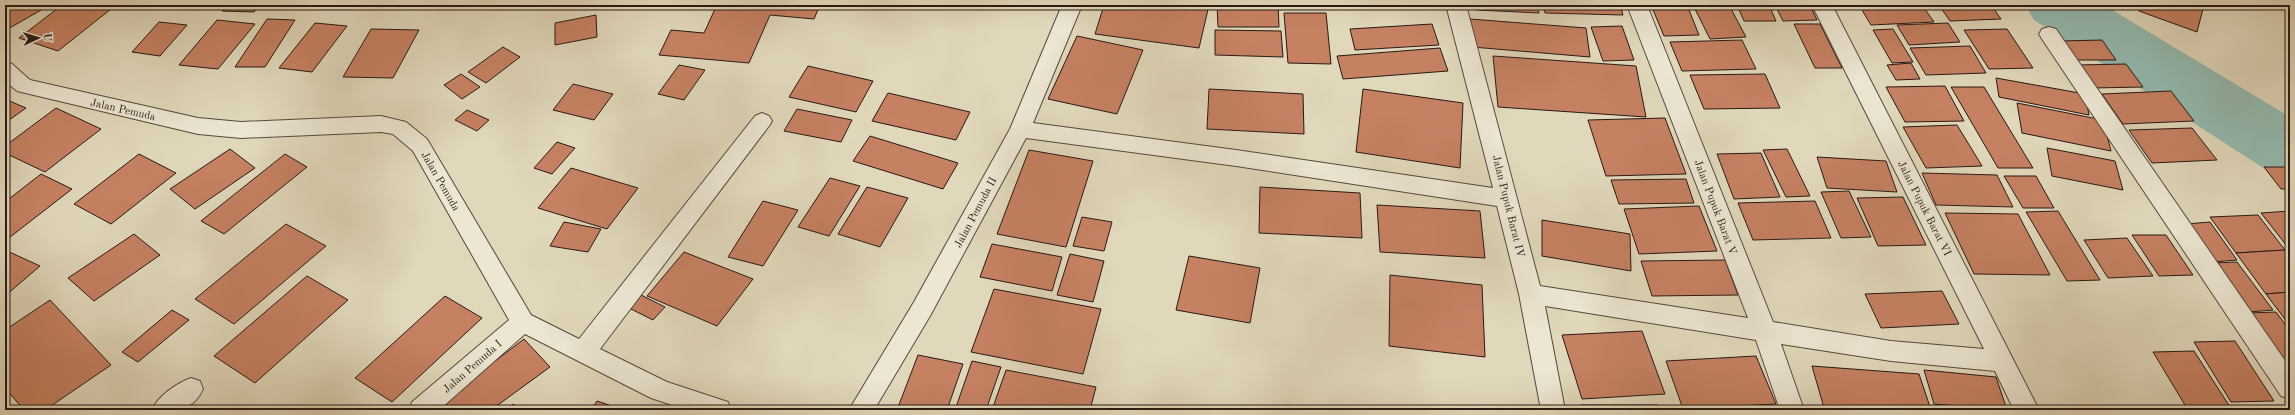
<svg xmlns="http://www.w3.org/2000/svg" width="2295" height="415" viewBox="0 0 2295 415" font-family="'Old Standard TT',serif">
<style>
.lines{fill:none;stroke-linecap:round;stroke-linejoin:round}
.river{fill:#94bab0;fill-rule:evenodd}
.building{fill:#c68163;stroke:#271913}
.minor-casing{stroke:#56493d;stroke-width:2}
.minor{fill:#ece6d3;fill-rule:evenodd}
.labels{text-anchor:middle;stroke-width:3.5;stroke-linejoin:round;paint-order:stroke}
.street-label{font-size:11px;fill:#271913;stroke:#ece6d3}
</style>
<rect width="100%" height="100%" fill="#e1d8bb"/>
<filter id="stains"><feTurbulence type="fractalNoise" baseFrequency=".005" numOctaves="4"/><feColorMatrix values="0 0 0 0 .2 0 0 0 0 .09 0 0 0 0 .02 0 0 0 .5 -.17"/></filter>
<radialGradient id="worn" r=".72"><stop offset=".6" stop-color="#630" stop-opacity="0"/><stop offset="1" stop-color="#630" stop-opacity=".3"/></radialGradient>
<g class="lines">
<path class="river" d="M2025 5H2104L2290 117V176L2265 169 2034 20Z"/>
</g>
<g class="building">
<path d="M5 5H50L6 30Z"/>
<path d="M62 5H99L111 9 58 51 19 38Z"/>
<path d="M177 5H202L196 10Z"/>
<path d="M227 5H259L254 12 222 11Z"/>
<path d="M675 5H820L814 19 770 15 749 63 659 55 671 30 704 33 715 9Z"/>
<path d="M1104 5H1209L1199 48 1095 34Z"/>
<path d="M1217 5H1278L1279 27H1218Z"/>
<path d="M1284 5H1326V8L1284 7Z"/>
<path d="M1335 5H1402L1336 8Z"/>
<path d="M1477 5H1537L1539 13 1477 10Z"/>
<path d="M1543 5H1620L1623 15 1545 13Z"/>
<path d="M1651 5H1687L1699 35 1664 36Z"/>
<path d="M1693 5H1729L1746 37 1710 39Z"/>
<path d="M1737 5H1769L1776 21H1744Z"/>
<path d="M1775 5H1810L1817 20 1783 21Z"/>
<path d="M1859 5H1922L1934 22 1871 25Z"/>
<path d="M1939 5H1991L2001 19 1950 21Z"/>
<path d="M2140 5H2204L2197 32 2139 11Z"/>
<path d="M1284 13H1326L1331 64 1288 63Z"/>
<path d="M596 15 597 37 555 45V23Z"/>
<path d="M267 19 295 20 265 67H235Z"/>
<path d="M1470 19 1586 28 1590 57 1472 47Z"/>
<path d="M217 20 255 24 218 69 179 65Z"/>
<path d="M159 22 187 25 160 56 132 52Z"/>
<path d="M315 23 347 26 312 72 279 68Z"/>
<path d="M1948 23 1960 42 1909 45 1897 25Z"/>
<path d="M1432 24 1439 45 1355 50 1350 29Z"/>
<path d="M1794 24H1820L1842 68H1815Z"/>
<path d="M1622 26 1634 60 1603 61 1591 27Z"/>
<path d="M371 29 419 30 393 78 343 77Z"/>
<path d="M1893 29 1913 62 1892 63 1873 30Z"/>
<path d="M2007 29 2033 68 1989 69 1964 30Z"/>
<path d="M1215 30 1281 31 1283 57 1215 55Z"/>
<path d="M1077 36 1143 50 1117 114 1048 99Z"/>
<path d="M1742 40 1756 69 1682 71 1670 42Z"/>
<path d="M2102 40 2116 60H2074L2061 41Z"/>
<path d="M1970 46 1986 73 1926 75 1910 48Z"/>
<path d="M503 47 520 57 486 83 468 72Z"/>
<path d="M1440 48 1448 71 1343 79 1337 56Z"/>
<path d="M1493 56 1636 66 1646 117 1498 107Z"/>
<path d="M1911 63 1920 79 1896 80 1887 65Z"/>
<path d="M2126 64 2143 87 2093 88 2077 65Z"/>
<path d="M679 65 705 70 684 100 658 94Z"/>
<path d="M808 66 873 81 856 112 789 97Z"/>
<path d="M461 74 480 87 462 99 444 85Z"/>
<path d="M1765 74 1780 108 1704 109 1690 75Z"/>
<path d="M1996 78 2085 94 2089 115 1999 97Z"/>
<path d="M573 84 613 94 594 120 553 110Z"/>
<path d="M1945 86 1964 121 1905 122 1886 87Z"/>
<path d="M1951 87H1984L2033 168H1998Z"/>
<path d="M1209 89 1303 94 1304 134 1207 129Z"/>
<path d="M1363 89 1463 103 1460 168 1356 152Z"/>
<path d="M2171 91 2194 121 2123 124 2102 94Z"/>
<path d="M888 93 970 112 956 140 872 121Z"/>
<path d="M5 99 26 108 5 123Z"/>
<path d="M2017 103 2103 120 2111 151 2022 133Z"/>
<path d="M56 108 101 129 45 172 5 153V146Z"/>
<path d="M797 109 852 120 841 142 784 131Z"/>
<path d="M467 110 489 120 477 131 455 120Z"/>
<path d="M1665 118 1686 174 1606 176 1588 120Z"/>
<path d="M1957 125 1982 166 1926 168 1903 127Z"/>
<path d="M2192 128 2217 160 2152 163 2129 130Z"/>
<path d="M870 136 958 163 943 189 853 161Z"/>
<path d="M557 142 575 148 552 174 534 168Z"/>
<path d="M2047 148 2115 161 2123 190 2052 176Z"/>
<path d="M230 149 255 168 195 209 170 189Z"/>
<path d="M1787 149 1810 196 1786 197 1763 150Z"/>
<path d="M1029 150 1093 161 1066 247 997 234Z"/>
<path d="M1761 153 1780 197 1734 199 1717 154Z"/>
<path d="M139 154 176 173 111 224 74 204Z"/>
<path d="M285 154 307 167 224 234 201 221Z"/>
<path d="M1817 157 1886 161 1897 192 1827 188Z"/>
<path d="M2264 167H2290V189H2281Z"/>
<path d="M571 168 638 188 607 229 538 208Z"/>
<path d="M1922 173 1997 175 2013 207 1936 205Z"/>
<path d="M41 174 72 189 5 241V202Z"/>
<path d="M2004 176H2036L2054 208H2023Z"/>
<path d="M830 178 860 186 829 236 798 227Z"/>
<path d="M1686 179 1694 203 1619 204 1611 180Z"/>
<path d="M867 187 908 198 880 247 838 234Z"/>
<path d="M1260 187 1360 193 1362 238 1259 233Z"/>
<path d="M1849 191 1871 237 1841 238 1821 192Z"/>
<path d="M1903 197 1926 245 1878 246 1857 198Z"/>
<path d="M763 201 798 210 763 266 728 257Z"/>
<path d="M1815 201 1831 238 1753 240 1738 203Z"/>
<path d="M1377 205 1480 211 1485 258 1380 252Z"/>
<path d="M1699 206 1717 251 1639 254 1624 209Z"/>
<path d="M2058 211 2100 280 2067 281 2026 212Z"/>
<path d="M2290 211V250L2261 213Z"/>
<path d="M1945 213 2018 214 2050 275 1974 274Z"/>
<path d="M2258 215 2285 250 2236 253 2210 217Z"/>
<path d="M1082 217 1112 222 1104 251 1073 246Z"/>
<path d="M1542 220 1630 234 1631 271 1542 256Z"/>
<path d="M564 222 601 229 588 252 550 246Z"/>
<path d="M2210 222 2237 260 2213 262 2186 224Z"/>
<path d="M286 224 326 246 234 324 195 299Z"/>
<path d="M134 234 160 255 94 301 68 278Z"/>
<path d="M2132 235H2166L2193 275 2159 276Z"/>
<path d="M2127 238 2153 276 2108 278 2084 240Z"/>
<path d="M992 244 1062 257 1052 291 980 277Z"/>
<path d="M5 250 40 266 5 296Z"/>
<path d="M2285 250 2290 257V292L2266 294 2236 253Z"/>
<path d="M684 252 753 279 717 326 647 296Z"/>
<path d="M1070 254 1104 261 1093 302 1057 295Z"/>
<path d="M1189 256 1260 268 1250 323 1176 310Z"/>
<path d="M1725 260 1738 295 1652 296 1641 261Z"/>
<path d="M2237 262 2273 310 2249 312 2213 263Z"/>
<path d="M1390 275 1482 285 1485 357 1389 346Z"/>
<path d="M307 276 348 300 255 383 214 356Z"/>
<path d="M994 289 1101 309 1083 374 971 352Z"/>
<path d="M1942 291 1959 324 1881 328 1865 294Z"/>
<path d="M2290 292V326L2266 294Z"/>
<path d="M639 294 665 307 653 320 627 307Z"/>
<path d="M445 296 482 318 392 402 355 378Z"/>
<path d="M50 300 111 365 45 410H24L5 388V330Z"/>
<path d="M172 310 189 320 138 362 122 352Z"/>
<path d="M2276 312 2290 331V364L2285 365 2248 313Z"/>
<path d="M1642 331 1665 394 1582 399 1562 335Z"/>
<path d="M524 339 550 367 491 410H431Z"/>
<path d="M2235 341 2274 401 2231 402 2194 342Z"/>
<path d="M2194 351 2232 410H2188L2153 352Z"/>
<path d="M918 355 963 364 947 410H897Z"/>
<path d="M1756 356 1776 404 1683 409 1666 361Z"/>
<path d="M972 361 1001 367 986 410H955Z"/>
<path d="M1812 366 1919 374 1931 410H1855L1824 408Z"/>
<path d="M1006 370 1096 387 1090 410H992Z"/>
<path d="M1924 370 1996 377 2007 410 1934 404Z"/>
<path d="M597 401 624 410H591Z"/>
<path d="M674 403 688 410H668Z"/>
<path d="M513 404 520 410H507Z"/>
<path d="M1581 405H1658L1660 410H1583Z"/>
</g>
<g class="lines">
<g class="minor-casing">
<g id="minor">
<path d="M1062 5H1082L1033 123 1236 150 1493 188 1446 5H1466L1540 286 1748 318 1627 5H1647L1773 322 1891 341 1984 349 1812 5H1832L2039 410H2014L1995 371 1891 361 1781 344 1804 410H1780L1756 340 1545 306 1565 410H1541L1519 294 1497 206 1236 166 1026 138 930 316 874 410H849L914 302 1010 129Z"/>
<path d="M2049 27 2056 29 2290 368V399L2281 396 2042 39 2039 34 2042 29Z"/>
<path d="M5 62 12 64 30 80 198 118 241 122 381 116 406 122 427 139 531 315 579 339 755 116 762 113 769 116 772 121 769 126 600 349 667 382 728 402 731 410H687L651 398 525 334 439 410H409L412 402 509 320 413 151 393 134 381 132 241 138 198 134 17 91 5 81Z"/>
<path d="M191 378 200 381 203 389C192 413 174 410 152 410 158 396 177 383 191 378Z"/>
</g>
</g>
<use href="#minor" class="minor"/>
</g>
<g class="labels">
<g class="street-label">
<text transform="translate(123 109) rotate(13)" y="4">Jalan Pemuda</text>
<text transform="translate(441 181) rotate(60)" y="4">Jalan Pemuda</text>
<text transform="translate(1509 206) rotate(76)" y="4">Jalan Pupuk Barat IV</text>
<text transform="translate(1716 207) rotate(69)" y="4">Jalan Pupuk Barat V</text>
<text transform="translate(1925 208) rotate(63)" y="4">Jalan Pupuk Barat VI</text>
<text transform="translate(975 212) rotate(-62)" y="4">Jalan Pemuda II</text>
<text transform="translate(472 366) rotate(-41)" y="4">Jalan Pemuda I</text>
</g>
</g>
<rect width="2295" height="415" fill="none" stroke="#e1d8bb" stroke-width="20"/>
<rect x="6" y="6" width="2283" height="403" fill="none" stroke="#271913" stroke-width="2"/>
<rect x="10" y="10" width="2275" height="395" fill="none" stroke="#271913"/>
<g transform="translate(38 38) rotate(86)" stroke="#ece6d3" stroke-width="3" paint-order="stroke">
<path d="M0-3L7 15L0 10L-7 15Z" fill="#271913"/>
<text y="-6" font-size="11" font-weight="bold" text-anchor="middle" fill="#271913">U</text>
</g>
<rect width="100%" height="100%" filter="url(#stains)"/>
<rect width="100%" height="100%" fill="url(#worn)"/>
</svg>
